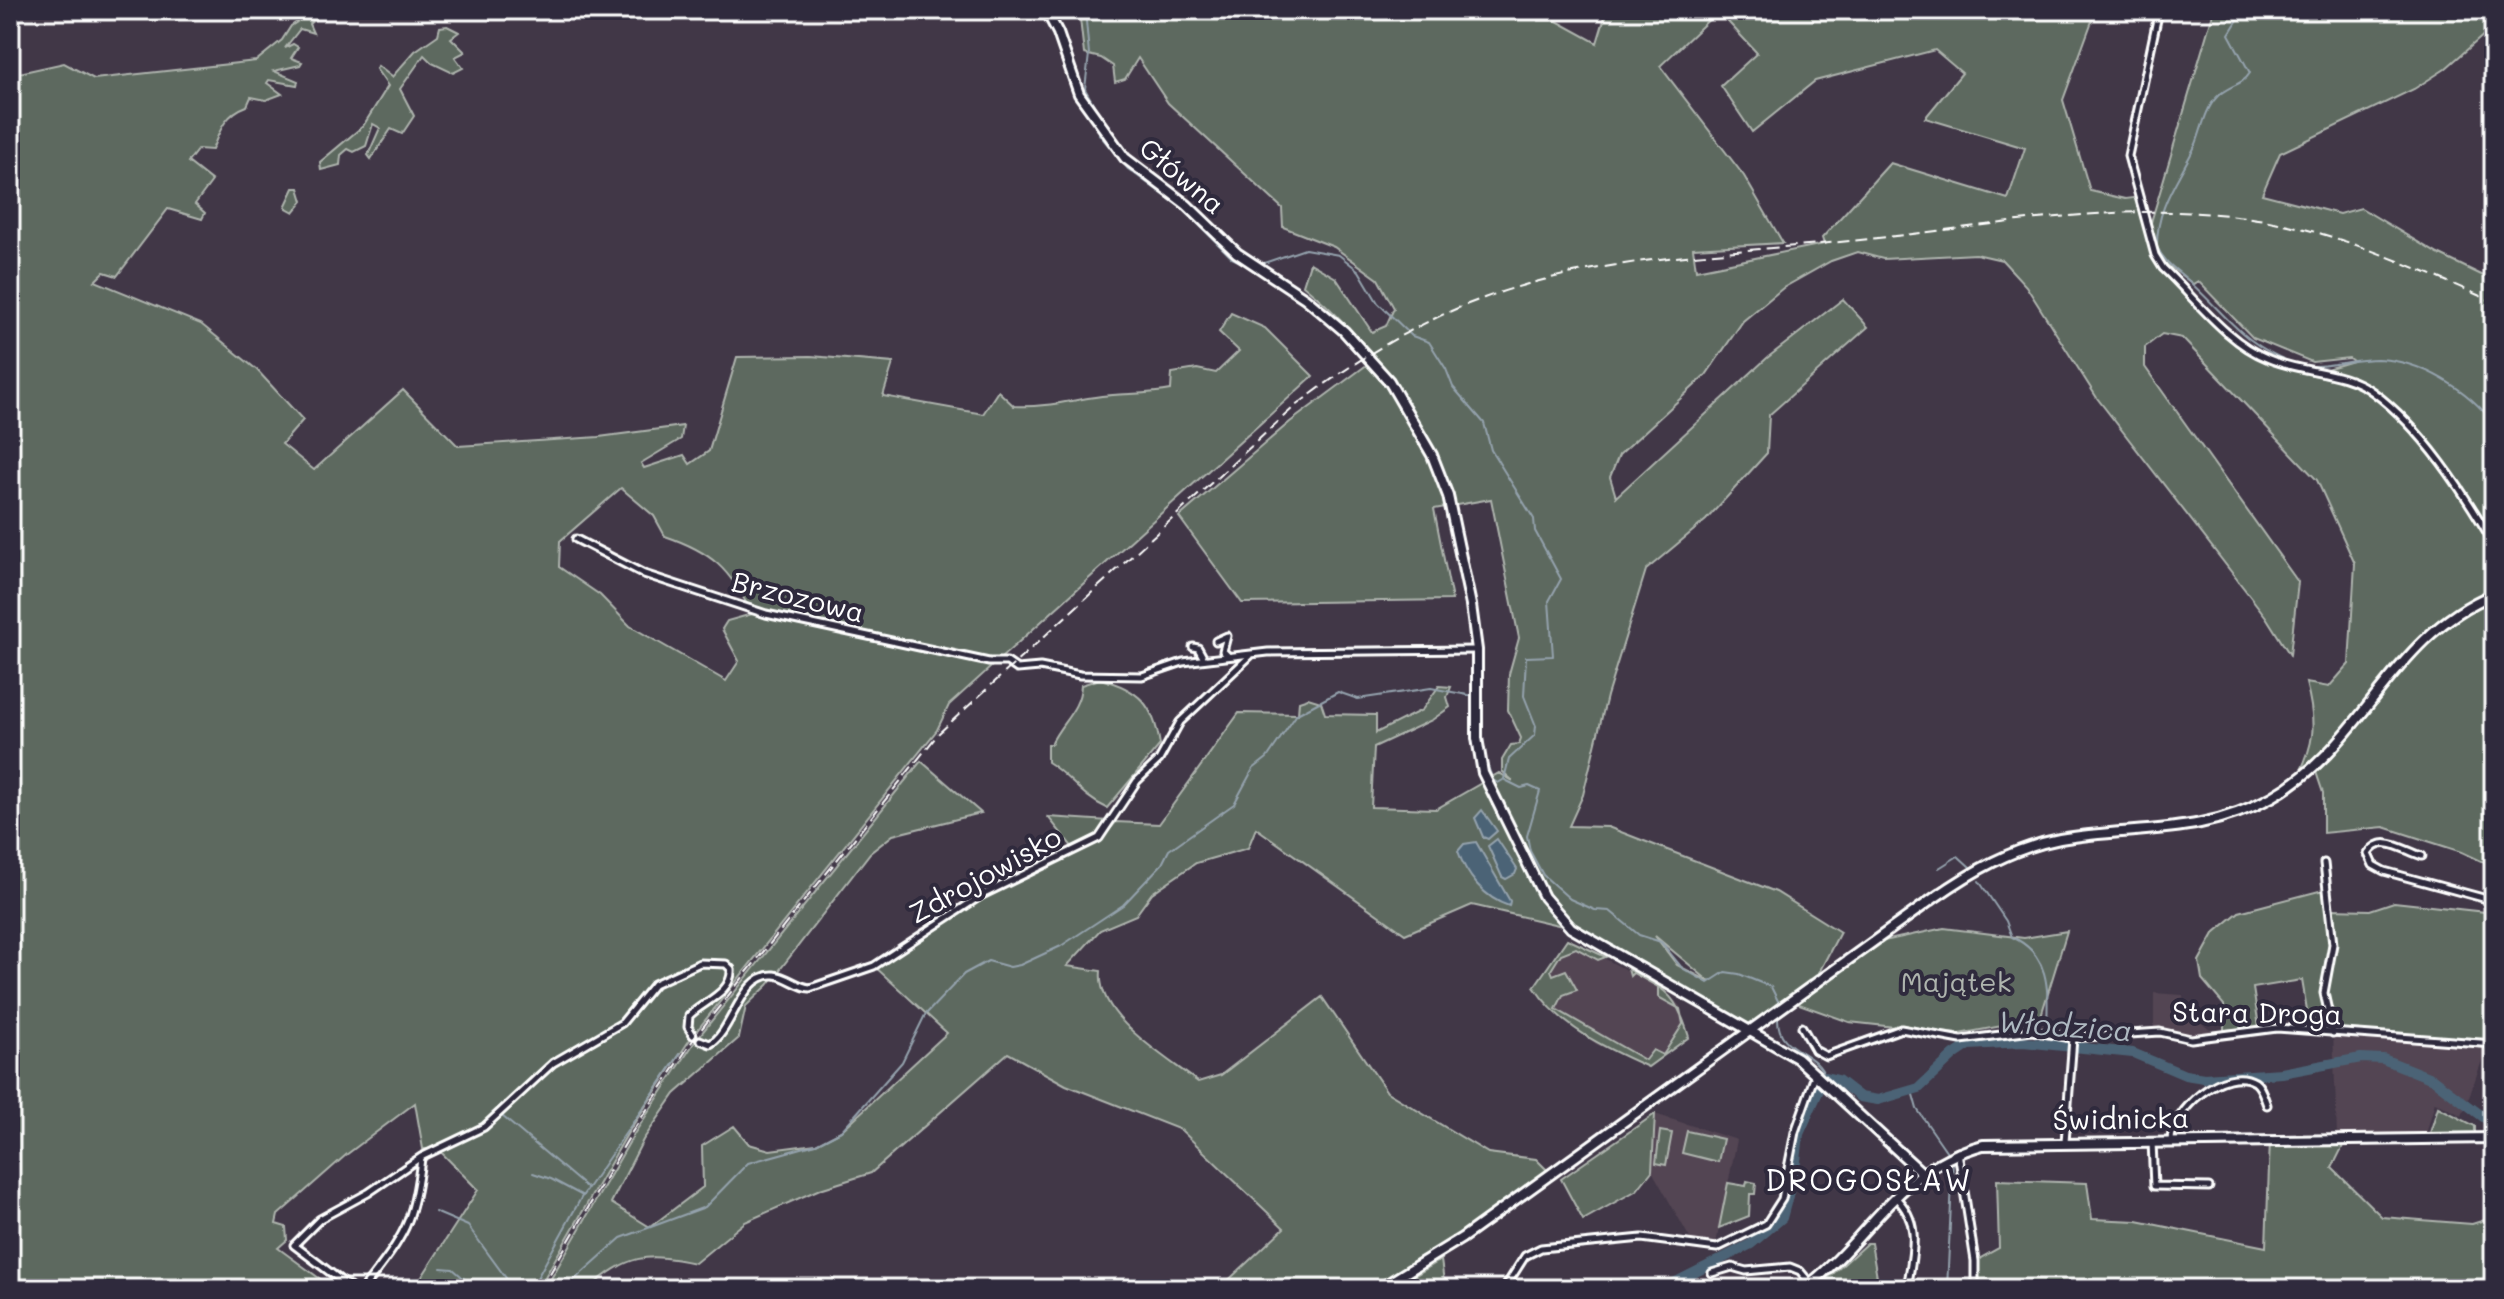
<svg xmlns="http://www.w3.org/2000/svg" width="2504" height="1299" viewBox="0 0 2504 1299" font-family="Mali,sans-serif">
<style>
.built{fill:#524452}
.green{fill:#5d695e;stroke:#aeb4ae;stroke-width:2;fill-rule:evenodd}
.water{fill:#4c6476;stroke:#94a2ad;stroke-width:2}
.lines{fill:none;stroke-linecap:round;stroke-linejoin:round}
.stream{stroke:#94a2ad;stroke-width:2}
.river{stroke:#4c6476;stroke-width:10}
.street-casing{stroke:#fff;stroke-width:11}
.secondary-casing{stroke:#fff;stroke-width:14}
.street{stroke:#2f2a3d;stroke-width:5}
.secondary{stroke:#2f2a3d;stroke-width:8}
.rail{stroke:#fff;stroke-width:2;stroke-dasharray:12 6;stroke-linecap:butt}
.labels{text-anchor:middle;stroke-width:8;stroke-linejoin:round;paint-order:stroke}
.street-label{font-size:28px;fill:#fff;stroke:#2f2a3d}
.park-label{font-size:28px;fill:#aeb4ae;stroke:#2f2a3d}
.water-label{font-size:30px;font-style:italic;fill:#aeb9c1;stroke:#2f2a3d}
.neighbourhood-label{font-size:30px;letter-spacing:2px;fill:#fff;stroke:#2f2a3d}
</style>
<rect width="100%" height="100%" fill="#413747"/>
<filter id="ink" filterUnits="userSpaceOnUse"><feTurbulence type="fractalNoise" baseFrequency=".0125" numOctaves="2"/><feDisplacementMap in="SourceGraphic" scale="16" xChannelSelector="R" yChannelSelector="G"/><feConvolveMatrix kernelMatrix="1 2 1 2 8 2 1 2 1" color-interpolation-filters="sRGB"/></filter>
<g filter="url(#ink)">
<g class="built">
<path d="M1567 939 1665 990 1680 1006 1689 1037 1648 1067 1596 1044 1543 1002 1534 987Z"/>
<path d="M2154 993 2183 995 2184 1009 2215 1034 2186 1036 2154 1031Z"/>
<path d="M2333 1033 2488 1044 2462 1116 2435 1102 2425 1138 2337 1136Z"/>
<path d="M1655 1114 1737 1140 1716 1244 1692 1242 1652 1171Z"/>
</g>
<g class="green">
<path d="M315 10H326L309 24 313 33 300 29 285 48 293 44 298 47 291 58 302 62 300 65 274 71 298 81 297 85 269 80 267 83 282 94 266 100 251 97 247 106C225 114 220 130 212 150L198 149 188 162 212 181 195 204 205 213 202 219 168 209 117 276 104 272 95 281 201 324 257 370 303 420 282 444 314 470 403 390 458 446 599 437 683 426 681 439 641 463 644 468 684 455 690 464 709 451 737 357 811 356 893 363 883 396 983 414 998 391 1014 406C1042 408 1068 401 1095 397 1121 393 1146 395 1171 390L1172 373 1197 369 1216 373 1239 351 1219 332 1231 313 1265 328 1313 376 949 705 937 730 691 1038 629 1131 538 1289H414L478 1190 438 1149H423L415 1103 346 1155 278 1215 276 1224 286 1227 287 1240 278 1248 334 1289H10V75L64 63 94 79 256 61 282 40 291 26ZM621 488 654 516 665 536C712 552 730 569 752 614L727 621 722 629 739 661 726 681 630 626 600 595 559 567 560 541Z"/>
<path d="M1079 10H1545L1539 21H1557L1597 43 1607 10H2096L2063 100 2090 191 2125 199 2141 197 2149 229 2214 10H2494V26L2445 69 2414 89 2280 153 2262 194 2339 214 2361 208 2438 254 2494 281V613L2490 633 2494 638V867L2462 852 2384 827 2323 833V793L2314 766 2295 782C2315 745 2317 724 2306 683L2329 687 2349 664 2355 564 2317 480 2182 338 2162 334 2145 347V367L2298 582 2290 655 2266 617 2097 398 2026 286 2002 260 1976 254 1883 259 1857 252 1831 261 1783 288 1743 321 1706 375 1619 455 1610 477 1616 497 1767 358 1843 299 1868 327 1769 415 1767 453 1706 520 1646 570 1607 696 1583 795 1569 826 1608 827 1776 892 1840 932 1813 984 1870 944 1944 928 2024 938 2067 931 2040 1019 1959 1034 1849 1022 1791 1001 1750 1031 1571 928 1472 905 1405 934 1256 828 1248 848 1196 863 1152 893 1136 915 1100 930 1067 966 1101 971C1096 1017 1165 1056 1198 1082L1221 1075 1322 997 1387 1092 1488 1153 1536 1159 1551 1174 1462 1238 1370 1289H1219L1284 1228 1181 1130 1066 1085 1008 1053 871 1173 820 1189 745 1222 695 1263C645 1252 628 1255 588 1289H545L634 1134 696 1040 921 761 981 813 893 835 870 853 768 985 746 1006 739 1038 675 1094 643 1140 611 1203 650 1227 703 1187 702 1146 734 1126 749 1144 770 1150 816 1144 841 1131 947 1033 874 966 982 895 1099 842 1116 822 1159 824 1239 713 1298 714 1299 701 1308 698 1321 702 1325 714 1376 715V733L1422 710 1439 686 1451 687 1447 697 1450 707 1432 720 1374 747 1371 807 1436 809 1499 773 1513 781 1502 771V760L1511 745 1519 744 1521 738 1508 710 1509 674 1519 638 1491 499 1434 509 1452 600 1242 603 1179 517 1290 422 1372 361 1380 369C1358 335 1334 310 1303 285L1310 263 1336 278 1372 332 1386 326 1394 308 1378 279 1334 247 1283 227 1282 208 1168 103 1138 58 1125 79 1115 82 1113 66 1101 58 1084 54ZM1718 11 1757 53 1721 86 1752 132 1815 81 1935 50 1962 73 1925 118 2025 148 2008 199 1890 163 1822 238 1824 244 1696 270 1693 248 1783 243 1744 176 1660 66ZM2160 259 2193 284 2198 281 2253 338 2312 362 2349 358 2353 361 2313 373 2336 378C2303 376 2274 366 2245 350V347L2163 268ZM1655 936 1710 982 1677 965Z"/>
<path d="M447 26 459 32 451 38 465 52 455 57 463 68 453 73 432 63 424 55 400 89 414 116 402 134 391 129 371 159 368 155 380 128 373 124 366 146 354 152 348 149 341 155 340 165 321 170 320 162 363 126 388 86 376 69 378 66 392 77 415 51 438 35 440 27Z"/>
<path d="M294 188H299L303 201 294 212 285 207Z"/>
<path d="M1100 679C1139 689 1154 705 1160 745L1107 808C1082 797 1069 775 1047 762V744H1051C1061 722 1080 710 1081 685Z"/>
<path d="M1048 817 1111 821 1101 832 1073 848Z"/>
<path d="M2323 890 2330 944 2322 992 2330 1030 2310 1028 2302 980 2253 988 2259 1027 2224 1030V1005L2202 979 2199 961 2215 932 2239 912Z"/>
<path d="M2394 902 2494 913V1042L2337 1031 2326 991 2334 956 2332 909 2370 910Z"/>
<path d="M1567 939 1606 957 1598 960 1576 948 1561 954 1551 970 1553 975 1566 970 1577 990 1563 995 1556 1009 1645 1060 1653 1050 1663 1055 1683 1024 1680 1009 1658 997V987L1633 973 1630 976 1628 969C1667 991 1676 993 1689 1037L1648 1067C1605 1048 1560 1027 1534 987Z"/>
<path d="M2438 1107 2475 1126V1133H2430Z"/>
<path d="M1655 1114 1652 1171 1637 1190 1583 1220 1561 1179Z"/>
<path d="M1660 1131 1672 1133 1666 1165 1656 1163Z"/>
<path d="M1687 1131 1723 1139 1718 1162 1682 1153Z"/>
<path d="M2270 1140 2343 1146 2332 1168 2382 1217 2472 1224 2494 1217V1289H1975V1261L1999 1248 1997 1180 2087 1183 2092 1219 2137 1221 2266 1247Z"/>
<path d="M1747 1181 1756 1183 1755 1194H1750L1749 1216 1719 1228 1728 1183 1746 1186Z"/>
<path d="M1867 1243H1871L1879 1289H1823L1825 1281Z"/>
<path d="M1441 1260 1445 1289H1392Z"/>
</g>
<g class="water">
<path d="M1482 810 1497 831 1488 839 1483 837 1475 818Z"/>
<path d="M1497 839 1517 869 1515 874 1506 879 1502 877 1488 846Z"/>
<path d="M1476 842 1510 901 1509 906C1484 898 1466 875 1458 851L1464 844Z"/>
</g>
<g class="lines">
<g class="stream">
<path d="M1085 10 1089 54 1085 89 1102 119"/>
<path d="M2244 10 2229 34 2250 73C2242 86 2226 86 2216 98 2205 110 2202 129 2196 144 2179 180 2156 206 2157 247 2165 264 2179 271 2192 284 2231 320 2243 344 2297 365"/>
<path d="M1100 129 1099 134 1128 169 1183 209 1232 258 1251 267"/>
<path d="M1261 264 1305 249 1339 255 1359 271 1378 303 1412 336 1429 342 1446 369 1453 387 1484 423 1491 450 1534 519 1535 531 1561 579 1549 601 1553 656 1526 657 1524 696 1536 726 1535 735 1509 759 1504 779"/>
<path d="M2303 366C2328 368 2352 359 2377 359 2421 360 2469 390 2494 424"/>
<path d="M1481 726 1482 698"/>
<path d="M1484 756 1493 780 1498 783 1503 780"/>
<path d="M1505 780 1521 788 1529 786 1540 791 1527 836 1530 851 1543 875 1570 899 1595 910 1610 911 1639 935 1661 942 1682 968 1708 983 1725 972 1739 974 1771 987 1778 1001"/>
<path d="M1939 868 1958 856 1970 867"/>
<path d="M1979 881 2006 921 2012 937C2052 955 2048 993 2047 1029"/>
<path d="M926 1014 964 974 988 961 1010 967 1020 965 1061 946 1123 905 1162 864 1169 850 1234 804 1253 769 1267 758 1297 714 1338 692 1358 699 1431 688 1473 696"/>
<path d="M1778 1019C1778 1053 1816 1049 1825 1077"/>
<path d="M2039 1043 2041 1036"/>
<path d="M1912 1091 1917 1109 1949 1155"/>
<path d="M502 1116 587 1188"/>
<path d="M533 1173 551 1179 583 1196"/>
<path d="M435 1212 468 1226 514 1289"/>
<path d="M293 1240 319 1216"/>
<path d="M441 1268 453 1269 476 1289"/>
<path d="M331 1269 358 1289"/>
<path d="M531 1289 581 1198 680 1054"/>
<path d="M564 1289 621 1238 705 1207 748 1163 816 1144 841 1131 902 1062 925 1015"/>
<path d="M1947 1289 1953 1160"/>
</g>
<g class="river">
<path d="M1557 1289H1584"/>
<path d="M1662 1289 1751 1244 1782 1218 1795 1170 1799 1134 1825 1077 1838 1080 1860 1097 1878 1100 1919 1088 1954 1055 1969 1045 2023 1042 2133 1053 2185 1075 2204 1078 2282 1073 2361 1058 2383 1059 2433 1079 2494 1125"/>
</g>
<g class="street-casing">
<g id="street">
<path d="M2159 10 2128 156 2155 255 2163 268C2195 298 2227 343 2269 359 2302 373 2344 370 2373 392 2423 429 2463 491 2494 544"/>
<path d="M576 539 644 574 766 614 989 662H1007L1017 669 1040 667 1080 675 1142 676 1183 662 1268 652 1476 650"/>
<path d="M1216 641 1227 636 1223 651 1228 656"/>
<path d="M1193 647 1198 648 1204 659"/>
<path d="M2422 856C2404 851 2382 832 2368 854L2373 865 2384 871 2494 901"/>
<path d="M2324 863 2333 944 2324 993 2333 1033"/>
<path d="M1802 1027 1815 1050 1826 1056 1901 1029 1961 1040 2032 1031 2070 1038 2160 1032 2191 1039 2277 1028 2494 1044"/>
<path d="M700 1040 710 1044C732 1033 741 973 774 975 787 976 797 987 810 988L874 966 982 895 1099 838 1137 781 1159 760 1180 722 1250 656"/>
<path d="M2171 1141C2171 1111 2225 1063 2255 1082 2262 1087 2264 1098 2267 1105"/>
<path d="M2065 1142 2073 1038"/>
<path d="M2152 1142 2154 1186 2209 1187"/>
<path d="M1958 1152 1975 1261V1289"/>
<path d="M1895 1197C1923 1223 1912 1255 1907 1289"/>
<path d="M1712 1273 1732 1267 1746 1271 1790 1267 1800 1271 1810 1283"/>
<path d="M1815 1280 1819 1289"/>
<path d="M352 1289 294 1245 320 1219 368 1193 421 1157 484 1127 553 1063 622 1023 654 984 700 963 726 964 731 969C733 993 702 1002 689 1016L688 1027 693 1035"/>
<path d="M363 1289C403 1237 414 1225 421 1158"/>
<path d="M1504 1289 1525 1256 1541 1248 1642 1238 1717 1248 1766 1224 1782 1199 1795 1132 1815 1075"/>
</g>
</g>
<g class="secondary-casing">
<g id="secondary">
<path d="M1046 10 1058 33 1079 94 1125 158 1187 205 1237 253 1305 298 1344 331 1389 381 1432 455 1448 496 1471 605 1477 650V738L1483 773 1544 897 1571 928 1797 1058 1921 1172"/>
<path d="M1379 1289 1462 1238 1934 898C1973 871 2012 848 2060 839 2136 826 2200 837 2272 797 2365 745 2389 637 2494 594"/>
<path d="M1803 1289C1872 1239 1894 1169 1983 1145L2494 1138"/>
</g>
</g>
<use href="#street" class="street"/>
<use href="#secondary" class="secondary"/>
<path class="rail" d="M541 1289 632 1132 695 1037 939 733 1294 407C1353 362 1414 323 1484 298 1605 254 1742 253 1869 239 1992 226 2121 201 2245 217 2333 229 2413 267 2494 302"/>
</g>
</g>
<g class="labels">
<g class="street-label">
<text transform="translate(1182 176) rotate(40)" y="10">Główna</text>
<text transform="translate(798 597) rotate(14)" y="10">Brzozowa</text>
<text transform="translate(985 875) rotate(-29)" y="10">Zdrojowisko</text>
<text transform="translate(2257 1013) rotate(1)" y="10">Stara Droga</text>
<text transform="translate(2121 1119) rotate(-1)" y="10">Świdnicka</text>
</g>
<g class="park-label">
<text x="1956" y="992">Majątek</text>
</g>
<g class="water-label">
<text transform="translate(2065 1027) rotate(4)" y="10">Włodzica</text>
</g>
<g class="neighbourhood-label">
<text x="1869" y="1191">DROGOSŁAW</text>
</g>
</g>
<rect width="2504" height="1299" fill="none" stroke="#2f2a3d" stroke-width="40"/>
<rect x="20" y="20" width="2464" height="1259" fill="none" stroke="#fff" stroke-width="3" filter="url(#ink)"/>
</svg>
